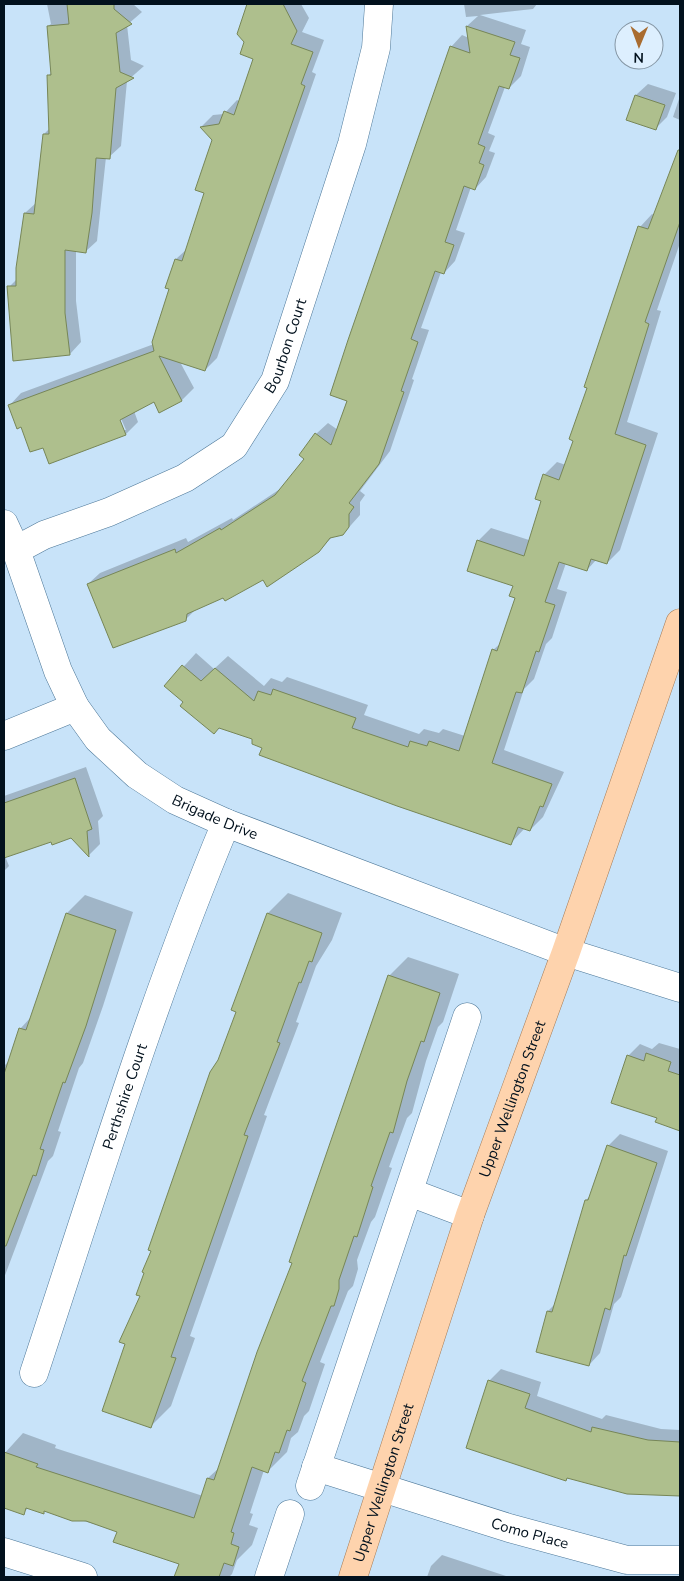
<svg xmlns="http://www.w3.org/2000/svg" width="684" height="1581" viewBox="0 0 684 1581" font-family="'Nunito Sans',sans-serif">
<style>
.shadow{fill:#0003;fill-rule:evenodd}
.building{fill:#aebf8d;stroke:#778657}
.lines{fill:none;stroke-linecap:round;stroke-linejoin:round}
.minor-casing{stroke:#4c7798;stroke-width:29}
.major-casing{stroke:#a57c57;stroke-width:29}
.minor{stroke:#fff;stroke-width:28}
.major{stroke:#fed3ad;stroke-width:28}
.labels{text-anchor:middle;stroke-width:4.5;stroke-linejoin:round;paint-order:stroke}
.street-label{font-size:15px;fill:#02111d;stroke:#ddeffe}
</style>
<rect width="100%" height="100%" fill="#c8e3f9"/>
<g class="shadow">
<path d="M47 4H133L142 12 127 25 131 60 144 66 127 81 121 146 109 157H106L97 241 85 252 76 251V301L81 342 70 354 9 287 18 278 25 213 37 202 44 134 50 128 48 76 52 72 48 26 51 24Z"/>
<path d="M248 4H301L309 18 302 32 324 40 312 72 316 74 217 358 205 370 180 362 194 388 182 400 160 411 154 400 134 411 138 422 126 434 50 463 44 446 21 425 9 406 21 393 154 344 171 289 166 287 176 259 188 248 206 193 213 140 201 127 213 115 224 114 237 100 239 101 255 58 238 33ZM119 414 126 430H123L117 415Z"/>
<path d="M464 4H537L533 9 480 15 526 30 521 44 530 47 521 76 509 88 505 87 488 133 495 136 489 151 495 153 486 177 475 189 471 187 456 230 465 233 455 261 444 273 441 272 421 328 429 330 412 379 414 380 390 451 360 491 365 495 360 502V515L343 534 333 536 318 552 197 608 185 620 88 584 100 573 186 538 188 542 232 518 233 520 283 487 305 459 316 434 328 423 338 430 451 47 462 35 469 38 467 26 478 16 466 17Z"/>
<path d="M648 84 676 93 667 117 656 128 628 119 636 95Z"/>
<path d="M680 96V120L673 117Z"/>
<path d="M679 172 680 243 657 310 661 311 627 422 658 433 620 550 607 563 596 560 587 570 566 563 557 589 567 592 552 638 546 644 534 679 524 689 504 750 564 772 543 817 530 830 525 828 510 844 263 747 253 739 185 702 166 686 196 653 214 669 228 656 264 686 271 678 282 682 287 677 368 705 364 715 419 734 424 729 439 733 443 729 465 736 493 650 501 643 516 597 514 586 478 541 491 528 529 540 543 501 544 475 557 462 566 465 640 227 652 214 655 215Z"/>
<path d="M86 767 103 816 98 821 100 844 89 855 71 837 51 840 5 856 9 866 4 871V796Z"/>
<path d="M288 893 342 913 332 940 316 966 296 1022 299 1023 264 1115 267 1116 190 1336 195 1338 171 1406 151 1426 142 1296 153 1251 238 1011 268 913Z"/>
<path d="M85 895 133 912 103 1006 83 1063 79 1068 58 1131 61 1132 53 1156 48 1161 4 1278V1066L10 1060 20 1029 32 1016 67 913Z"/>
<path d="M408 957 459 974 443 1022 438 1027 426 1061 412 1113 407 1118 389 1167 392 1168 375 1217 371 1222 357 1260 358 1269 353 1286 348 1291 320 1362 325 1364 309 1411 304 1416 298 1432 291 1438 287 1452 268 1471 264 1470 250 1513 253 1514 249 1525 258 1528 252 1545 237 1560 232 1574 229 1577H176L180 1563 118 1531 46 1510 43 1512 29 1507 23 1513 4 1506V1454L23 1433 56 1445 55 1448 203 1496 208 1478 220 1467 293 1262 389 976Z"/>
<path d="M659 1043 680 1049V1130L657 1122 659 1117 628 1056 640 1044 652 1049Z"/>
<path d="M620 1134 668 1151 621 1297 614 1304 600 1353 589 1365 548 1311 556 1303 586 1200 590 1196 608 1146Z"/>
<path d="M501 1369 541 1382 537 1396 602 1419 606 1415 661 1429 680 1430V1496L568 1477 565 1480 489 1381Z"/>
<path d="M442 1555 509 1577H427L431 1566Z"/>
</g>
<g class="building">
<path d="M67 4H114V9L132 24 116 33 120 72 134 78 116 88 110 159 96 158 92 213 86 253 65 250V313L70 355 13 361 7 286H16V268L24 213 34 214 43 134H49L47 75H51L47 26 69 24Z"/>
<path d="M247 4H283L297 31 291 44 313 52 301 84 305 86 205 371 159 356 182 401 159 413 154 402 120 420 126 435 49 464 43 448 30 452 21 427 17 429 8 405 154 351 152 342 169 289 165 288 175 259 182 261 204 193 195 190 212 140 200 127 219 124 224 111 234 115 253 59 240 54 244 42 237 34Z"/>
<path d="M466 26 515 42 510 55 520 58 509 89 499 86 478 144 485 147 479 163 484 165 475 190 464 186 445 242 454 245 444 274 435 271 411 339 418 342 401 391 404 392 379 464 349 503 354 507 349 514V527L343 535 330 538 319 552 267 587 263 580 225 601 223 598 187 614 186 621 113 648 87 584 175 549 176 553 220 528 221 530 275 495 304 459 299 455 315 433 331 445 347 401 330 395 348 340 450 46 470 53Z"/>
<path d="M635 95 665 105 656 130 626 120Z"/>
<path d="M678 150H680V222L645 322 649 324 615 434 646 445 607 564 591 559 587 571 559 562 545 602 555 605 539 652 536 651 522 693 516 692 492 763 552 784 543 807 540 806 530 831 518 827 511 845 397 806 259 755 262 748 252 744V739L219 728 214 734 180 706 183 702 164 686 182 665 201 681 215 668 254 701 258 691 271 695 273 689 356 718 352 728 408 747 410 741 427 746 429 741 459 751 492 649 497 651 515 598 509 596 513 586 467 571 477 540 524 556 541 501 535 499 543 474 559 480 573 441 569 439 587 388 584 387 638 226 648 229Z"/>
<path d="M75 778 92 829 87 831 89 857 71 838 52 845 51 842 4 858V803Z"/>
<path d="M66 913 116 930 86 1026 65 1083 63 1082 40 1149 44 1150 36 1176 33 1175 6 1246H4V1074L19 1028 26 1030Z"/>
<path d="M267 913 322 933 312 962 309 961 301 983 299 982 277 1042 280 1043 244 1135 248 1136 171 1357 176 1358 151 1428 102 1411 125 1344 119 1342 140 1296 136 1295 144 1273 142 1272 151 1251 148 1250 210 1072 218 1060 236 1012 231 1010Z"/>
<path d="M388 975 440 993 424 1042 421 1041 407 1081 393 1133 390 1132 371 1186 373 1187 357 1237 354 1236 339 1280V1289L334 1306H331L302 1381 306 1383 290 1431 287 1430 279 1453 275 1452 268 1473 252 1467 231 1532 234 1533 231 1544 239 1547 233 1566 224 1563 219 1577H174L179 1564 113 1542 117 1532 86 1521H72L44 1511V1514L26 1508 24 1515 4 1508V1452L38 1464 36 1467 194 1518 207 1478 214 1480 257 1352 292 1263 289 1262Z"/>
<path d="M646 1053 671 1062 668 1071 680 1075V1131L655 1122 657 1118 611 1103 627 1055 644 1061Z"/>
<path d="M607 1145 657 1163 626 1256 624 1255 610 1310 605 1308 589 1366 536 1352 547 1311 552 1312 585 1200H588Z"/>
<path d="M488 1380 530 1394 525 1408 591 1432 592 1427 648 1440 680 1442V1496L627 1494 567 1478 566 1481 466 1448Z"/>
</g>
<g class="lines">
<g class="minor-casing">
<g id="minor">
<path id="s1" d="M4 524 16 550 58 671 75 707 98 739 137 775 175 800 226 823 566 952 680 988"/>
<path id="s2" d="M16 550 44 535 109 512 185 478 234 446 275 381 352 144 376 48 379 4"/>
<path d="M4 736 75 707"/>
<path d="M409 1192 470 1215"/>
<path id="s3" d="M34 1373C95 1189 151 1002 226 823"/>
<path id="s4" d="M316 1467 509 1528 627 1560H680"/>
<path d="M310 1486 467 1017"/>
<path d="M4 1552 83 1577"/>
<path d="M269 1577 290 1514"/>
</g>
</g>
<g class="major-casing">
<g id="major">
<path id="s5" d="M353 1577 470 1215 566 952 680 623"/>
</g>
</g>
<use href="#minor" class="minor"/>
<use href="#major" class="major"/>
</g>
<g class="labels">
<g class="street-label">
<text dy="5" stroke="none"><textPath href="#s2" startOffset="356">Bourbon Court</textPath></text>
<text dy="5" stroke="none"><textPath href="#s1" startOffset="378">Brigade Drive</textPath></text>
<text dy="5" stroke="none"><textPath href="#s3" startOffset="291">Perthshire Court</textPath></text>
<text dy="5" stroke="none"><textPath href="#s5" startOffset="504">Upper Wellington Street</textPath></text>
<text dy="5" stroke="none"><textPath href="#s5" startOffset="99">Upper Wellington Street</textPath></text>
<text dy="5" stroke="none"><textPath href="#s4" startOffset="224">Como Place</textPath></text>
</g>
</g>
<rect width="684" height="1581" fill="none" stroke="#02111d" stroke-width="10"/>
<g transform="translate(639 45) rotate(181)"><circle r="24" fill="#ddeffe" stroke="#8596a4"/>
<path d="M0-4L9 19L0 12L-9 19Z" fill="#a96c30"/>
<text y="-8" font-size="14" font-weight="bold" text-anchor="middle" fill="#02111d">N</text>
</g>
</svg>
